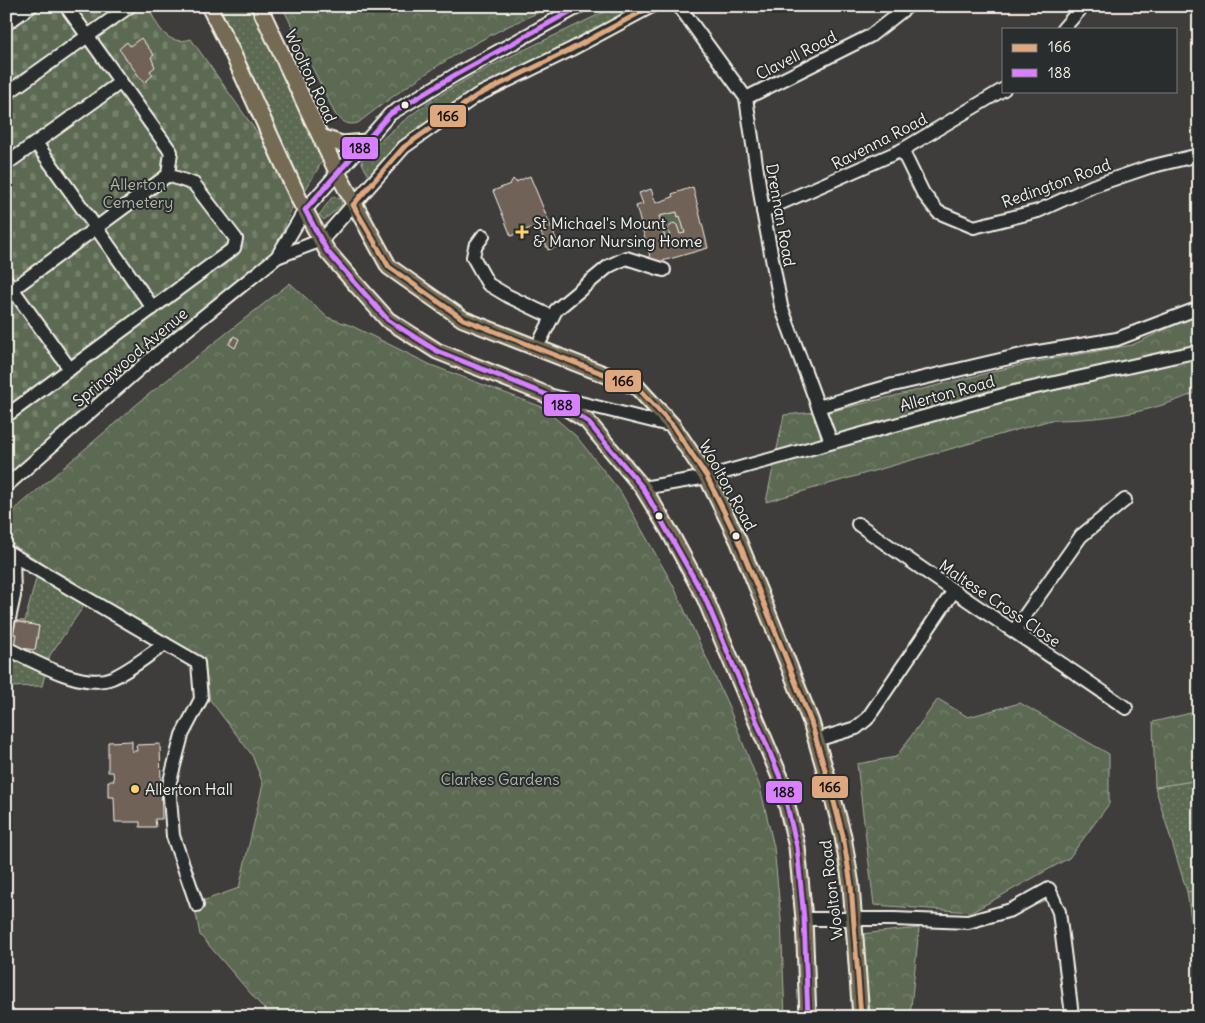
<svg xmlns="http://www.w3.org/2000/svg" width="1205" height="1023" viewBox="0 0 1205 1023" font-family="Delius,sans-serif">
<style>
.grass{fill:url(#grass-dots);stroke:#a8ae9d}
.forest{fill:url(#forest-crowns);stroke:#a8ae9d}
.cemetery{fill:url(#cemetery-stones);stroke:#a8ae9d}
.garden{fill:#5d6a52;stroke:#a8ae9d}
.building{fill:#716258;stroke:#f4f1e8;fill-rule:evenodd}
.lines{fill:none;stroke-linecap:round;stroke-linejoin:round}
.minor-casing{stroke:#f4f1e8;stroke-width:16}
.major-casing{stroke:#f4f1e8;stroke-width:19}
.minor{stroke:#2a2d2e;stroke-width:12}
.major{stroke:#746b52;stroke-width:15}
.bus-1-casing{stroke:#2a2d2e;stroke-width:9}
.bus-2-casing{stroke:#2a2d2e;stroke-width:9}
.bus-1{stroke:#dfa77e;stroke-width:5}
.bus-2{stroke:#d880ff;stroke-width:5}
.bus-dot{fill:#f4f1e8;stroke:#2a2d2e;stroke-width:2}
.poi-dot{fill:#ffd166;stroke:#2a2d2e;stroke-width:2}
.labels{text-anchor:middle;stroke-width:4;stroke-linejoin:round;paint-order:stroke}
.street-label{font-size:16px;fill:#f4f1e8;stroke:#2a2d2e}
.park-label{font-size:16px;fill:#b0b4a4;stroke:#2a2d2e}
.poi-label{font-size:16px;fill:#f4f1e8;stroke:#2a2d2e;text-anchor:start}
.line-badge{stroke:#2a2d2e;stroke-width:2}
.pale-badge-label{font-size:14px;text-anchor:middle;font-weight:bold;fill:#111}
</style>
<defs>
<pattern id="grass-dots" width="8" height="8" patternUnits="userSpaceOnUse" patternTransform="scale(1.25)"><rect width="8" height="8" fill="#5d6a52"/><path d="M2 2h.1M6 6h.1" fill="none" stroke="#75806b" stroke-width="1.8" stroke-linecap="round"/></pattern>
<pattern id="forest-crowns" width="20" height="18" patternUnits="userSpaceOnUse" patternTransform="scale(1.25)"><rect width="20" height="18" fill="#5d6a52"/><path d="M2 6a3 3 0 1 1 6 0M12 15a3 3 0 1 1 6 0" fill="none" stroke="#75806b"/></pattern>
<pattern id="cemetery-stones" width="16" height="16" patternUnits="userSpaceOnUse" patternTransform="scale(1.25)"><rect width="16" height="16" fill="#5d6a52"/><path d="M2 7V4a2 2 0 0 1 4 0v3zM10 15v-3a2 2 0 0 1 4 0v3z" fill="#75806b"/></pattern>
</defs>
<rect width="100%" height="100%" fill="#3f3d3b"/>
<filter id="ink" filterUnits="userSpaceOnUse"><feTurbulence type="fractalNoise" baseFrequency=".02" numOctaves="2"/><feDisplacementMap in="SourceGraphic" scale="10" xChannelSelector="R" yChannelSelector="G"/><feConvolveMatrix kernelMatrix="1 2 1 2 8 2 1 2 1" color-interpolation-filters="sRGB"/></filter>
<g filter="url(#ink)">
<g class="grass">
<path d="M215 6H253L323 160 303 194Z"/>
<path d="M616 6H650C552 52 441 93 369 177L361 161C428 85 527 51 616 6Z"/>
<path d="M333 196 341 199 342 205 324 220 319 215Z"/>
<path d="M38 571 88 600 50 655 42 686 6 687V676L11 674 6 658V632L16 634 14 647 35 650 39 626 9 620 25 621Z"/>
<path d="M1199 780V890L1187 892 1155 787Z"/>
</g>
<g class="forest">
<path d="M282 6H555C483 33 418 76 358 123 347 126 343 122 335 114Z"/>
<path d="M290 283 327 317 352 326 431 365 542 407 576 436 620 491 673 585 728 705 760 787 774 847 781 919 785 1017H271L200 935 194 904 239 888 263 784 252 755 210 700 204 660 21 550 6 539V517L143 399Z"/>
<path d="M1199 314V391C1152 413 1102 420 1051 420L766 502 784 415 837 410 1024 364 1132 345Z"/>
<path d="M938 699 968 717 1020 703 1109 754V804L1069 858 972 912 874 905 857 764 896 757Z"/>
<path d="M1199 711V780L1155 787 1153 722Z"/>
<path d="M1199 890V972L1187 892Z"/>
<path d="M919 928 910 1017H867L861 934Z"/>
</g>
<path class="cemetery" d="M6 6H148C157 25 166 47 191 39L263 141 293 205 274 254 6 478Z"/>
<path class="garden" d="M677 212 678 217 680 216 685 233 680 234 677 225 673 223 668 228 670 237 665 238 659 216Z"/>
<g class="building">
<path d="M141 38 154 55 151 57 155 67 150 71 153 75 144 83 119 49 127 42 130 46Z"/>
<path d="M530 176 559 246 548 250 538 225 511 236 493 191 510 184 513 179 516 182Z"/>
<path d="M693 187 708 248 652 264 636 206 643 204 639 193 651 189 656 203 673 197 672 194ZM677 212 678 217 680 216 685 233 680 234 677 225 674 223 668 228 670 237 665 238 659 216Z"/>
<path d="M234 336 239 339 235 348 229 344Z"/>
<path d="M9 620 39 626 35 650 14 647 16 634 6 632Z"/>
<path d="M132 741V751H137L136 745 160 744 162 819H155L156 827H140V822H115L114 797H108V781H114L113 772H108V742Z"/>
</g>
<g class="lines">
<g class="minor-casing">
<g id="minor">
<path d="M679 6 746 98 763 211 781 306 831 442"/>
<path d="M6 24 31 6"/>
<path d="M1063 29 1083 6"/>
<path d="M6 94 130 6"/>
<path d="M746 98 870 36 908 6"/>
<path d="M36 143 153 308"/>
<path d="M902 150 923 193 938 212 974 227 1038 211 1093 186 1149 167 1199 155"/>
<path d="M6 164 121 82"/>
<path d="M763 211 902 150 1004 89"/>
<path d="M483 236 475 247 473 257 488 284 508 296 552 317"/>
<path d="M277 257 305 210 390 114 455 75 580 6"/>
<path d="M6 280 70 369"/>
<path d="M6 294 168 175 171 152 66 6"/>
<path d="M537 347 556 310 609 266 626 258 664 270"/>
<path d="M552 396 673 426"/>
<path d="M818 407 893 385 1026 354 1117 339 1199 308"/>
<path d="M6 416 234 248 236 239 194 184 168 175"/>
<path d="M6 486 147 362 277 257 322 240 404 147 476 96 570 50 652 6"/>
<path d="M643 488 707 477 1014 392 1199 351"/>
<path d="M858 524C946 587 1037 646 1126 708"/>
<path d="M6 551 165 644C148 655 131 670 112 678 82 690 34 661 6 648"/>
<path d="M1014 631 1081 536 1125 500"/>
<path d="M6 632 14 596 13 557"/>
<path d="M165 644 198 663 201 699 182 735 169 785 173 836 197 905"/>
<path d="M816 740 856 728 867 719 953 592"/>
<path d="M804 919H894L968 922 1011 910 1049 889 1059 912 1072 1015"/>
</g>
</g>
<g class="major-casing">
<g id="major">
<path d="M209 6 232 52 300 201 327 251 353 281 388 320 437 351 545 394 587 421 643 488 668 529 705 598 780 777 797 847 804 919 808 1017"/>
<path d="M259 6 338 174 389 267 463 319 637 387 673 426 707 477 738 540 778 638 811 722 830 787 843 836 851 885 861 1017"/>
<path d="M321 137 342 144 366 142"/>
</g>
</g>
<use href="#minor" class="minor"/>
<use href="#major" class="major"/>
<g class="bus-1-casing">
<path id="bus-1" d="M652 6 570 50 476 96 404 147 353 205 389 267 463 319 637 387 673 426 707 477 738 540 778 638 811 722 830 787 843 836 851 885 861 1017"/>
</g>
<g class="bus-2-casing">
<path id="bus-2" d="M580 6 455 75 390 114 305 210 327 251 388 320 437 351 545 394 587 421 643 488 705 598 780 777 797 847 804 919 808 1017"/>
</g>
<use href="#bus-1" class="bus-1"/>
<use href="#bus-2" class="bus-2"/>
</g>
</g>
<g class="bus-dot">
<circle cx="405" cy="105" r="4.5"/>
<circle cx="659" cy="516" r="4.5"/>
<circle cx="736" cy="536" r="4.5"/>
</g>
<g class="poi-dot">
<path d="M519.5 224.5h5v5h5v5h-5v5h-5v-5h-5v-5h5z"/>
<circle cx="135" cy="789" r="5"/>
</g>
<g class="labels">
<g class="street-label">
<text transform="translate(796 55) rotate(-27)" y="6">Clavell Road</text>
<text transform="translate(311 76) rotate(65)" y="6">Woolton Road</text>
<text transform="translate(879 141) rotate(-27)" y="6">Ravenna Road</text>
<text transform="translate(1056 183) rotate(-20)" y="6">Redington Road</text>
<text transform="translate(781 215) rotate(80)" y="6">Drennan Road</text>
<text transform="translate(130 357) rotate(-40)" y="6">Springwood Avenue</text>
<text transform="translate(947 393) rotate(-15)" y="6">Allerton Road</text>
<text transform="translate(728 485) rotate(61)" y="6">Woolton Road</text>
<text transform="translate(1000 603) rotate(34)" y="6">Maltese Cross Close</text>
<text transform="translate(831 890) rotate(-97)" y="6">Woolton Road</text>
</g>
<g class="park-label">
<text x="138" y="190">Allerton<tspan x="138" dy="18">Cemetery</tspan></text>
<text x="500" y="785">Clarkes Gardens</text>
</g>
<g class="poi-label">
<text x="533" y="229">St Michael's Mount<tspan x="533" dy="18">&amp; Manor Nursing Home</tspan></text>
<text x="145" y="795">Allerton Hall</text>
</g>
</g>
<g class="line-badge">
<rect x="429" y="104" width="38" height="24" rx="5" fill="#dfa77e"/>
<rect x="341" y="136" width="38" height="24" rx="5" fill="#d880ff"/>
<rect x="604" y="369" width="38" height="24" rx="5" fill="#dfa77e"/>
<rect x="543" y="393" width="38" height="24" rx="5" fill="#d880ff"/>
<rect x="811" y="775" width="38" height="24" rx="5" fill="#dfa77e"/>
<rect x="765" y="780" width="38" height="24" rx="5" fill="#d880ff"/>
</g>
<g class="pale-badge-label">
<text x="448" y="121">166</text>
<text x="360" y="153">188</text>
<text x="623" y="386">166</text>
<text x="562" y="410">188</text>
<text x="830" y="792">166</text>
<text x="784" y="797">188</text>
</g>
<rect width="1205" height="1023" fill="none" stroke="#2a2d2e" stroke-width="25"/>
<rect x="12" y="12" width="1180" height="998" fill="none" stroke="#f4f1e8" stroke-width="2" filter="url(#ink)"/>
<rect x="1002" y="28" width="175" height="65" fill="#2a2d2e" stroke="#7b7b78"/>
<rect x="1012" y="44" width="25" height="8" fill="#dfa77e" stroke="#7b7b78"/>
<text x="1048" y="52" font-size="15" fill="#f4f1e8">166</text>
<rect x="1012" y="69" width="25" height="8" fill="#d880ff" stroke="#7b7b78"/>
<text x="1048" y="78" font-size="15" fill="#f4f1e8">188</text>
</svg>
